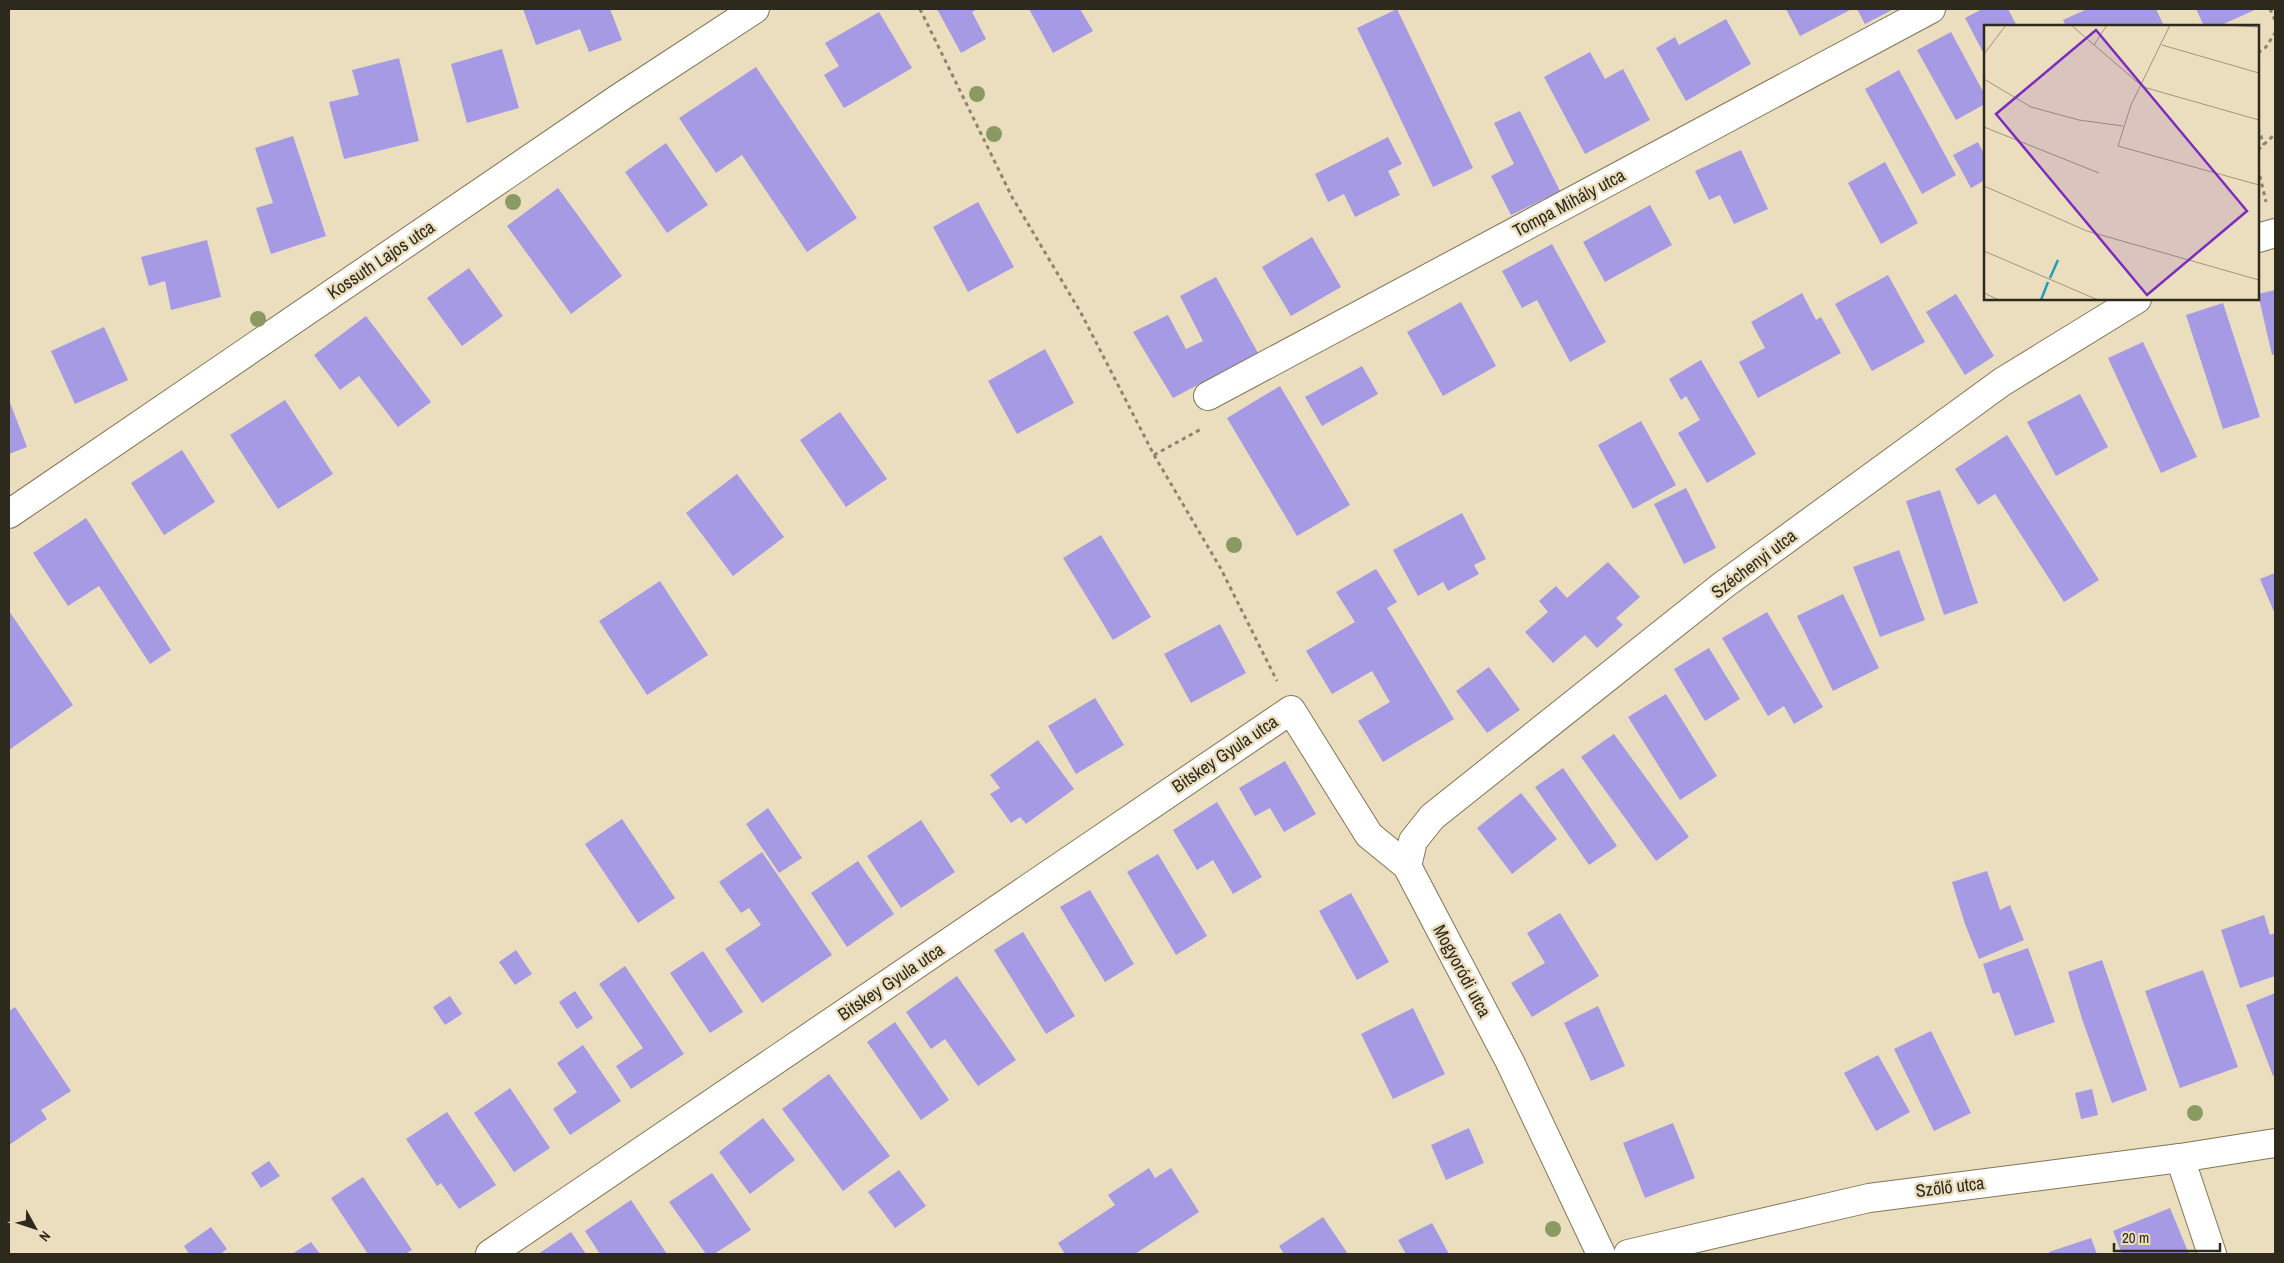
<svg xmlns="http://www.w3.org/2000/svg" width="2284" height="1263" viewBox="0 0 2284 1263" font-family="'Archivo Narrow',sans-serif">
<style>
.building{fill:#a69ae5}
.lines{fill:none;stroke-linecap:round;stroke-linejoin:round}
.street-casing{stroke:#807558;stroke-width:30}
.path{stroke:#8d846e;stroke-width:3;stroke-dasharray:4 4;stroke-linecap:butt}
.street{stroke:#fff;stroke-width:28}
.tree{fill:#8b9a63}
.labels{text-anchor:middle;stroke-width:5;stroke-linejoin:round;paint-order:stroke}
.street-label{font-size:18px;fill:#2d291c;stroke:#ebdebe}
.inset-river{fill:none;stroke:#22a0b7;stroke-width:2.5}
.inset-road{fill:none;stroke:#9f967d;stroke-width:1}
.view{fill:#7b2cbf;fill-opacity:0.15;stroke:#7b2cbf;stroke-width:2.5}
.inset-edge{fill:none;stroke:#2d291c;stroke-width:2.5}
</style>
<rect width="100%" height="100%" fill="#ebdebe"/>
<g class="building">
<path d="M523 9H610L622 40 589 52 580 29 536 45Z"/>
<path d="M937 9H977L972 12 986 39 961 53Z"/>
<path d="M1029 9H1080L1093 31 1053 53Z"/>
<path d="M1397 9 1473 168 1433 187 1357 28Z"/>
<path d="M1786 9H1852L1800 36Z"/>
<path d="M1857 9H1894L1865 24Z"/>
<path d="M1982 9H2008L2017 26H1985V56L1965 18Z"/>
<path d="M2087 9H2156L2164 26H2066L2063 20Z"/>
<path d="M2196 9H2257L2219 26H2204Z"/>
<path d="M879 12 912 68 844 108 824 75 839 66 825 43Z"/>
<path d="M1726 19 1751 64 1686 101 1656 48 1675 37 1679 45Z"/>
<path d="M1951 32 1985 95V104L1956 120 1917 50Z"/>
<path d="M502 49 519 108 467 123 451 64Z"/>
<path d="M1590 52 1605 79 1623 69 1650 120 1585 154 1544 77Z"/>
<path d="M399 58 419 141 344 159 329 102 359 95 352 70Z"/>
<path d="M756 67 857 218 807 252 742 155 716 173 679 118Z"/>
<path d="M1899 70 1956 175 1922 194 1865 89Z"/>
<path d="M1520 111 1560 191 1511 215 1491 176 1514 164 1494 123Z"/>
<path d="M293 136 326 236 271 254 256 208 273 203 255 148Z"/>
<path d="M1388 137 1402 164 1388 171 1400 195 1355 217 1344 194 1328 202 1315 174Z"/>
<path d="M1978 142 1985 156V180L1971 188 1953 155Z"/>
<path d="M666 143 708 205 667 233 625 172Z"/>
<path d="M1741 150 1768 209 1734 224 1720 195 1709 200 1695 171Z"/>
<path d="M1885 162 1918 223 1881 244 1848 183Z"/>
<path d="M558 188 622 276 571 314 507 226Z"/>
<path d="M978 202 1014 267 968 292 933 227Z"/>
<path d="M1650 205 1672 245 1605 282 1583 242Z"/>
<path d="M1312 237 1341 287 1291 316 1262 267Z"/>
<path d="M207 240 221 297 171 310 165 281 149 286 141 257Z"/>
<path d="M1552 244 1606 342 1570 362 1537 300 1522 308 1502 271Z"/>
<path d="M469 268 503 316 462 346 427 298Z"/>
<path d="M1888 275 1925 342 1872 371 1835 304Z"/>
<path d="M1216 277 1258 353 1173 398 1133 332 1168 315 1186 349 1203 341 1180 296Z"/>
<path d="M2275 290V354L2272 355 2258 294Z"/>
<path d="M1802 293 1816 320 1821 317 1841 353 1758 398 1739 362 1765 348 1751 322Z"/>
<path d="M1956 294 1994 356 1965 375 1926 312Z"/>
<path d="M1461 302 1496 366 1443 396 1407 332Z"/>
<path d="M2223 303 2260 417 2223 429 2186 315Z"/>
<path d="M366 316 431 402 398 427 359 376 340 390 314 355Z"/>
<path d="M104 327 128 380 75 404 51 351Z"/>
<path d="M2143 342 2197 457 2161 473 2108 358Z"/>
<path d="M1045 349 1074 403 1017 434 988 381Z"/>
<path d="M1701 360 1756 454 1707 483 1678 433 1700 420 1686 396 1681 400 1669 379Z"/>
<path d="M1362 366 1378 394 1322 426 1305 397Z"/>
<path d="M1280 386 1350 505 1297 536 1227 418Z"/>
<path d="M2080 394 2108 447 2056 476 2027 422Z"/>
<path d="M9 400 27 447 9 454Z"/>
<path d="M285 400 333 474 278 509 230 435Z"/>
<path d="M840 412 887 479 846 507 800 440Z"/>
<path d="M1641 421 1676 485 1633 509 1598 445Z"/>
<path d="M2007 435 2099 580 2064 602 1995 494 1978 505 1955 469Z"/>
<path d="M182 450 215 502 164 535 131 483Z"/>
<path d="M737 474 784 537 733 576 686 513Z"/>
<path d="M1686 488 1716 548 1684 564 1654 504Z"/>
<path d="M1940 490 1978 603 1944 615 1906 501Z"/>
<path d="M1462 513 1486 559 1474 565 1479 574 1448 591 1443 582 1418 596 1393 550Z"/>
<path d="M86 518 171 650 150 664 99 586 68 606 33 553Z"/>
<path d="M1101 535 1151 617 1113 640 1063 558Z"/>
<path d="M1899 550 1925 620 1880 637 1853 567Z"/>
<path d="M1608 562 1640 597 1616 618 1623 625 1597 648 1585 635 1553 663 1525 632 1548 612 1539 601 1556 586 1567 598Z"/>
<path d="M1376 569 1397 602 1387 608 1454 719 1383 762 1358 721 1390 702 1372 671 1332 694 1306 651 1355 622 1336 592Z"/>
<path d="M2275 573V614L2260 579Z"/>
<path d="M660 581 708 655 647 695 599 621Z"/>
<path d="M1843 594 1879 668 1833 691 1797 616Z"/>
<path d="M9 611 73 705 9 750Z"/>
<path d="M1767 612 1823 707 1794 724 1784 706 1768 716 1722 638Z"/>
<path d="M1220 624 1246 673 1191 703 1164 654Z"/>
<path d="M1709 648 1740 699 1705 721 1674 669Z"/>
<path d="M1489 667 1520 710 1487 733 1456 691Z"/>
<path d="M1666 694 1717 776 1680 800 1628 717Z"/>
<path d="M1095 698 1124 745 1076 774 1048 726Z"/>
<path d="M1614 734 1689 837 1656 861 1581 757Z"/>
<path d="M1038 740 1074 789 1026 824 1020 817 1011 823 990 794 1000 788 990 775Z"/>
<path d="M1285 761 1316 814 1284 832 1270 808 1255 816 1239 788Z"/>
<path d="M1563 768 1617 846 1589 865 1535 787Z"/>
<path d="M1521 793 1557 839 1512 874 1477 828Z"/>
<path d="M1217 802 1262 877 1233 894 1213 860 1197 870 1173 830Z"/>
<path d="M768 808 802 858 779 873 746 824Z"/>
<path d="M622 819 675 898 638 923 585 844Z"/>
<path d="M921 820 955 872 901 908 867 856Z"/>
<path d="M762 852 832 955 762 1003 725 949 761 925 749 908 741 913 719 882Z"/>
<path d="M1158 854 1207 936 1176 955 1127 872Z"/>
<path d="M858 861 894 914 847 947 811 893Z"/>
<path d="M1987 871 2000 910 2010 905 2024 940 1979 959 1965 924 1952 882Z"/>
<path d="M1090 890 1134 964 1105 982 1060 907Z"/>
<path d="M1351 893 1389 962 1357 980 1319 911Z"/>
<path d="M1560 913 1599 976 1532 1017 1511 983 1545 963 1527 933Z"/>
<path d="M2264 915 2270 935 2275 933V976L2240 988 2221 930Z"/>
<path d="M1023 932 1075 1016 1046 1034 994 950Z"/>
<path d="M2028 948 2055 1022 2015 1036 1999 992 1993 994 1983 964Z"/>
<path d="M516 950 532 974 515 985 499 962Z"/>
<path d="M703 951 743 1012 710 1033 670 973Z"/>
<path d="M2102 960 2147 1090 2112 1103 2082 1019 2068 972Z"/>
<path d="M625 966 684 1054 631 1089 616 1066 643 1048 599 984Z"/>
<path d="M2203 970 2238 1067 2180 1088 2145 991Z"/>
<path d="M957 976 1016 1060 978 1086 945 1039 931 1049 906 1012Z"/>
<path d="M575 991 593 1018 577 1029 559 1002Z"/>
<path d="M2275 993V1075L2273 1076 2246 1005Z"/>
<path d="M450 996 462 1014 445 1025 433 1007Z"/>
<path d="M1598 1006 1625 1066 1591 1081 1564 1023Z"/>
<path d="M15 1007 71 1091 41 1110 47 1119 9 1145V1011Z"/>
<path d="M1413 1008 1445 1074 1393 1099 1361 1034Z"/>
<path d="M895 1022 949 1100 921 1120 867 1042Z"/>
<path d="M1931 1031 1971 1113 1934 1131 1894 1049Z"/>
<path d="M583 1045 621 1101 570 1135 553 1109 577 1092 557 1063Z"/>
<path d="M1878 1055 1910 1112 1876 1131 1844 1073Z"/>
<path d="M829 1074 890 1156 843 1191 782 1109Z"/>
<path d="M510 1088 550 1148 514 1172 474 1113Z"/>
<path d="M2092 1089 2098 1115 2081 1119 2075 1093Z"/>
<path d="M447 1112 496 1185 459 1209 441 1183 437 1186 406 1139Z"/>
<path d="M763 1118 795 1160 750 1194 719 1152Z"/>
<path d="M1673 1123 1695 1178 1645 1198 1623 1143Z"/>
<path d="M1469 1128 1484 1163 1446 1180 1431 1145Z"/>
<path d="M269 1161 280 1176 261 1188 251 1173Z"/>
<path d="M1149 1168 1155 1178 1171 1168 1199 1212 1135 1254H1065L1058 1243 1115 1205 1108 1195Z"/>
<path d="M899 1170 926 1206 895 1228 868 1192Z"/>
<path d="M712 1173 751 1230 714 1254H706L669 1202Z"/>
<path d="M363 1177 412 1250 405 1254H368L331 1198Z"/>
<path d="M631 1200 667 1254H600L585 1231Z"/>
<path d="M2170 1208 2189 1254H2122L2113 1231Z"/>
<path d="M1323 1217 1348 1254H1284L1279 1246Z"/>
<path d="M1432 1223 1449 1254H1406L1398 1240Z"/>
<path d="M211 1227 227 1249 220 1254H189L184 1246Z"/>
<path d="M571 1232 586 1254H538Z"/>
<path d="M2091 1238 2097 1254H2050L2049 1252Z"/>
<path d="M311 1242 320 1254H292Z"/>
</g>
<g class="lines">
<g class="street-casing">
<g id="street">
<path d="M2258 238 2275 233"/>
<path d="M1208 396 1931 9"/>
<path d="M9 514 619 98 755 9"/>
<path d="M1407 866 1413 841 1432 817 1722 586 2002 382 2137 299"/>
<path d="M2180 1158 2212 1254"/>
<path d="M490 1254 1291 710 1369 835 1407 866 1510 1062 1601 1254"/>
<path d="M1628 1254 1869 1198 2180 1158 2275 1143"/>
</g>
</g>
<g class="path">
<path d="M920 9 1012 197 1081 313 1154 455 1221 569 1277 681"/>
<path d="M2270 9 2275 20"/>
<path d="M2232 25 2233 26"/>
<path d="M2258 53 2266 47 2275 33"/>
<path d="M2258 128 2264 145"/>
<path d="M2258 150 2275 134"/>
<path d="M2258 168 2266 202"/>
<path d="M1154 455 1203 428"/>
</g>
<use href="#street" class="street"/>
</g>
<g class="tree">
<circle cx="977" cy="94" r="8"/>
<circle cx="994" cy="134" r="8"/>
<circle cx="513" cy="202" r="8"/>
<circle cx="258" cy="319" r="8"/>
<circle cx="1234" cy="545" r="8"/>
<circle cx="2195" cy="1113" r="8"/>
<circle cx="1553" cy="1229" r="8"/>
</g>
<g class="labels">
<g class="street-label">
<text transform="translate(1569 203) rotate(-28)" y="6">Tompa Mihály utca</text>
<text transform="translate(381 260) rotate(-34)" y="6">Kossuth Lajos utca</text>
<text transform="translate(1754 564) rotate(-37)" y="6">Széchenyi utca</text>
<text transform="translate(1225 754) rotate(-34)" y="6">Bitskey Gyula utca</text>
<text transform="translate(1462 971) rotate(62)" y="6">Mogyoródi utca</text>
<text transform="translate(891 982) rotate(-34)" y="6">Bitskey Gyula utca</text>
<text transform="translate(1950 1187) rotate(-7)" y="6">Szőlő utca</text>
</g>
</g>
<g transform="translate(1984 25)">
<rect width="275" height="275" fill="#ebdebe"/>
<path class="inset-river" d="M66 253 74 235M57 275 64 257"/>
<path class="inset-road" d="M87 0 159 62 275 95M186 0 147 80 134 121 275 160M239 0 275 2M110 20 123 0M178 20 275 48M0 29 22 0M0 54 47 82 95 95 139 101M0 102 115 148M0 161 103 206 275 255M0 226 114 275M0 268 15 275"/>
<path class="view" d="M112 5 263 186 163 270 12 89Z"/>
<rect width="275" height="275" class="inset-edge"/>
</g>
<rect width="2284" height="1263" fill="none" stroke="#2d291c" stroke-width="20"/>
<g transform="translate(35 1228) rotate(130)" stroke="#ebdebe" stroke-width="4" paint-order="stroke">
<path d="M0-4L9 19L0 12L-9 19Z" fill="#2d291c"/>
<text y="-8" font-size="14" font-weight="bold" text-anchor="middle" fill="#2d291c">N</text>
</g>
<path d="M2114 1243v8h106v-8" fill="none" stroke="#2d291c" stroke-width="2.5"/>
<text x="2122" y="1243" font-size="15" fill="#2d291c" stroke="#ebdebe" stroke-width="4" paint-order="stroke">20 m</text>
</svg>
